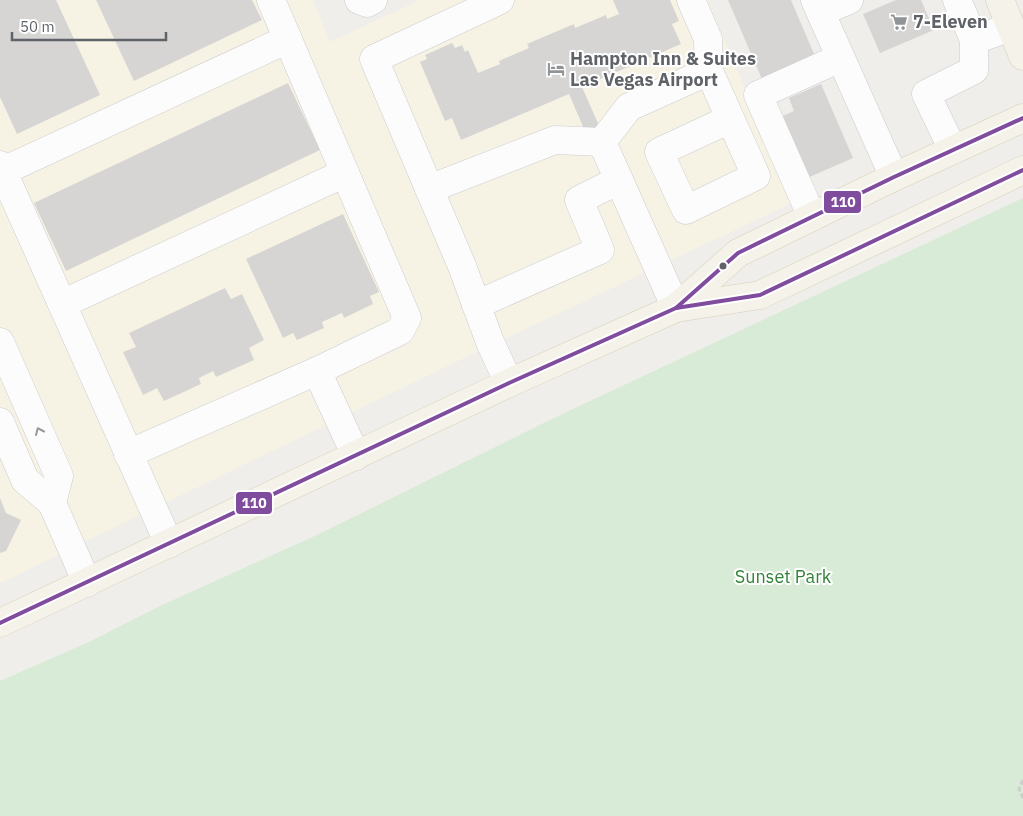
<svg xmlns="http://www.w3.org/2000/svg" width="1023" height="816" viewBox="0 0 1023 816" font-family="'IBM Plex Sans',sans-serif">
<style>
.commercial{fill:#f7f3e4}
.green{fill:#d8ebd6}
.building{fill:#d6d5d3}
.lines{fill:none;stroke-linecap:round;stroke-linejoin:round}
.minor-casing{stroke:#cbcccc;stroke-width:29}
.major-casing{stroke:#d7ceb8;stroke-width:29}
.path{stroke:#cacfcc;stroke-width:3;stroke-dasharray:5 2.5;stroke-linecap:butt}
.minor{stroke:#fdfcfc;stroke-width:28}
.major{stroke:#f4f2e9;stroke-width:28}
.bus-1-casing{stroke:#fff;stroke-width:8}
.bus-1{stroke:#804c9e;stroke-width:4}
.oneway{stroke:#96999c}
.bus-dot{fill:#5f6368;stroke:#fff;stroke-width:2}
.labels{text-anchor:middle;stroke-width:4;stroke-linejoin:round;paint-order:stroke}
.poi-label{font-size:18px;font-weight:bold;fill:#5f6368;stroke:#fff;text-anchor:start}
.park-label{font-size:18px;fill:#348238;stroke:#fff}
.line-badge{stroke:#fff;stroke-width:2}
.badge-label{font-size:14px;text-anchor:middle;font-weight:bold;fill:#fff}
</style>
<rect width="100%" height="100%" fill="#efeeea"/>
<path class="commercial" d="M0 0H313L330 42 420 0H708L792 203 464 358 0 583Z"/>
<path class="green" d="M1023 198V816H0V681L89 642 158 607 319 534 558 416Z"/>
<g class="building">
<path d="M0 0H56L100 95 17 134 0 97Z"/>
<path d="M96 0H252L262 20 134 81Z"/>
<path d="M613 0H670L679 21 672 24 681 44 582 87 601 130 587 136 569 94 461 140 452 118 445 121 420 62 427 59 425 55 452 43 455 48 462 45 465 52 468 50 478 73 500 64 499 61 529 48 527 44 574 24 575 28 606 15 607 19 619 14Z"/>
<path d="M728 0H791L817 61 764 84Z"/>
<path d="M896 0H921L934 30 880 53 863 14Z"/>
<path d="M288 83 320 150 66 271 34 203Z"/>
<path d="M821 84 853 158 805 179 778 118 794 111 789 98Z"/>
<path d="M343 214 379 292 370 296 373 304 344 318 342 313 322 322 324 328 297 340 293 333 283 338 246 259Z"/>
<path d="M225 288 231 299 242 294 264 340 249 348 254 360 216 377 213 371 199 378 201 384 164 401 157 388 143 395 123 352 136 347 129 333Z"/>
<path d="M0 498 6 513 21 520 6 551 0 553Z"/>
</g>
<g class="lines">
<g class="minor-casing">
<g id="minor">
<path d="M359 0 367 3 373 0"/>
<path d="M500 0 374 59 462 266 490 342 509 383"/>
<path d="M691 0 708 39 709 71"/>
<path d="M815 0 894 177"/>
<path d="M821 12 849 0"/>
<path d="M974 40 1011 27"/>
<path d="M602 142 629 107 709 71 756 176 686 210 659 152 730 119"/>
<path d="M602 142 676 308"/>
<path d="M953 150 926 94 974 70V40L957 0"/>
<path d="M0 165 169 544"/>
<path d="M3 171 288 39"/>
<path d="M429 189 555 140 602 142"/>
<path d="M812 217 758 95 840 58"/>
<path d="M62 304 345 173"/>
<path d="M476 305 600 250 579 200 619 180"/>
<path d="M0 342 59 476 52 503 25 480 0 422"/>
<path d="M317 371 356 456"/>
<path d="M128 454 317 371 400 331 407 318 271 0"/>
<path d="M52 503 87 583"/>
</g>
</g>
<g class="major-casing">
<g id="major">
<path d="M1000 0 1023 56"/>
<path d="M676 308 738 253 894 177 1023 118"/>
<path d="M0 623 509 383 676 308 760 295 1023 170"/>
</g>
</g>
<path class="path" d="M1023 780 1019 789 1023 798"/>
<use href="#minor" class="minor"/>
<use href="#major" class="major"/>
<g class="bus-1-casing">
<g id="bus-1">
<path d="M676 308 738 253 894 177 1023 118"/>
<path d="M0 623 509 383 676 308 760 295 1023 170"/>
</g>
</g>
<use href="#bus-1" class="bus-1"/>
</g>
<defs><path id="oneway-chevron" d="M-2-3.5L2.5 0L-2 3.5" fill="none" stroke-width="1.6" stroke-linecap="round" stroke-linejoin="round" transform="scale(1.25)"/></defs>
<use class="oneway" href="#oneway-chevron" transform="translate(39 431) rotate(-114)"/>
<defs>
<g id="supermarket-bare" transform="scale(1.35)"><path d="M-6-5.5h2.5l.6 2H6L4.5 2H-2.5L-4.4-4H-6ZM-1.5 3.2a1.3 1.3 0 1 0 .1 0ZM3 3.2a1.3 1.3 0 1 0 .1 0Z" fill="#919496" stroke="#fff" stroke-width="2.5" paint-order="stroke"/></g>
<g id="hotel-bare" transform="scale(1.35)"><path d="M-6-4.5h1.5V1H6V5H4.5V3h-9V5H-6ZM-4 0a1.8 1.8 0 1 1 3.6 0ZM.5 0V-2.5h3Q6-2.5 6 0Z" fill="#919496" stroke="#fff" stroke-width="2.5" paint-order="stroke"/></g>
</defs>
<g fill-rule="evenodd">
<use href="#supermarket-bare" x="899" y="22"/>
<use href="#hotel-bare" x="556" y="69"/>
</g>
<circle class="bus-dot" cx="723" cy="266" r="4.5"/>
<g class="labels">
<g class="poi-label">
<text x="913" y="28">7-Eleven</text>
<text x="570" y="65">Hampton Inn &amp; Suites<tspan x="570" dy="21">Las Vegas Airport</tspan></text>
</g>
<g class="park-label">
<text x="783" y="583">Sunset Park</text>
</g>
</g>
<g class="line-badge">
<rect x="823" y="190" width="39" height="24" rx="5" fill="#804c9e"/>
<rect x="235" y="491" width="38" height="24" rx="5" fill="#804c9e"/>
</g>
<g class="badge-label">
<text x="843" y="207">110</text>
<text x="254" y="508">110</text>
</g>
<path d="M12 32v8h154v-8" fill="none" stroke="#5f6368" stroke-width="2.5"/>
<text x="20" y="32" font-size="15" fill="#5f6368" stroke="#ffffff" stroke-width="4" paint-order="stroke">50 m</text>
</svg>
